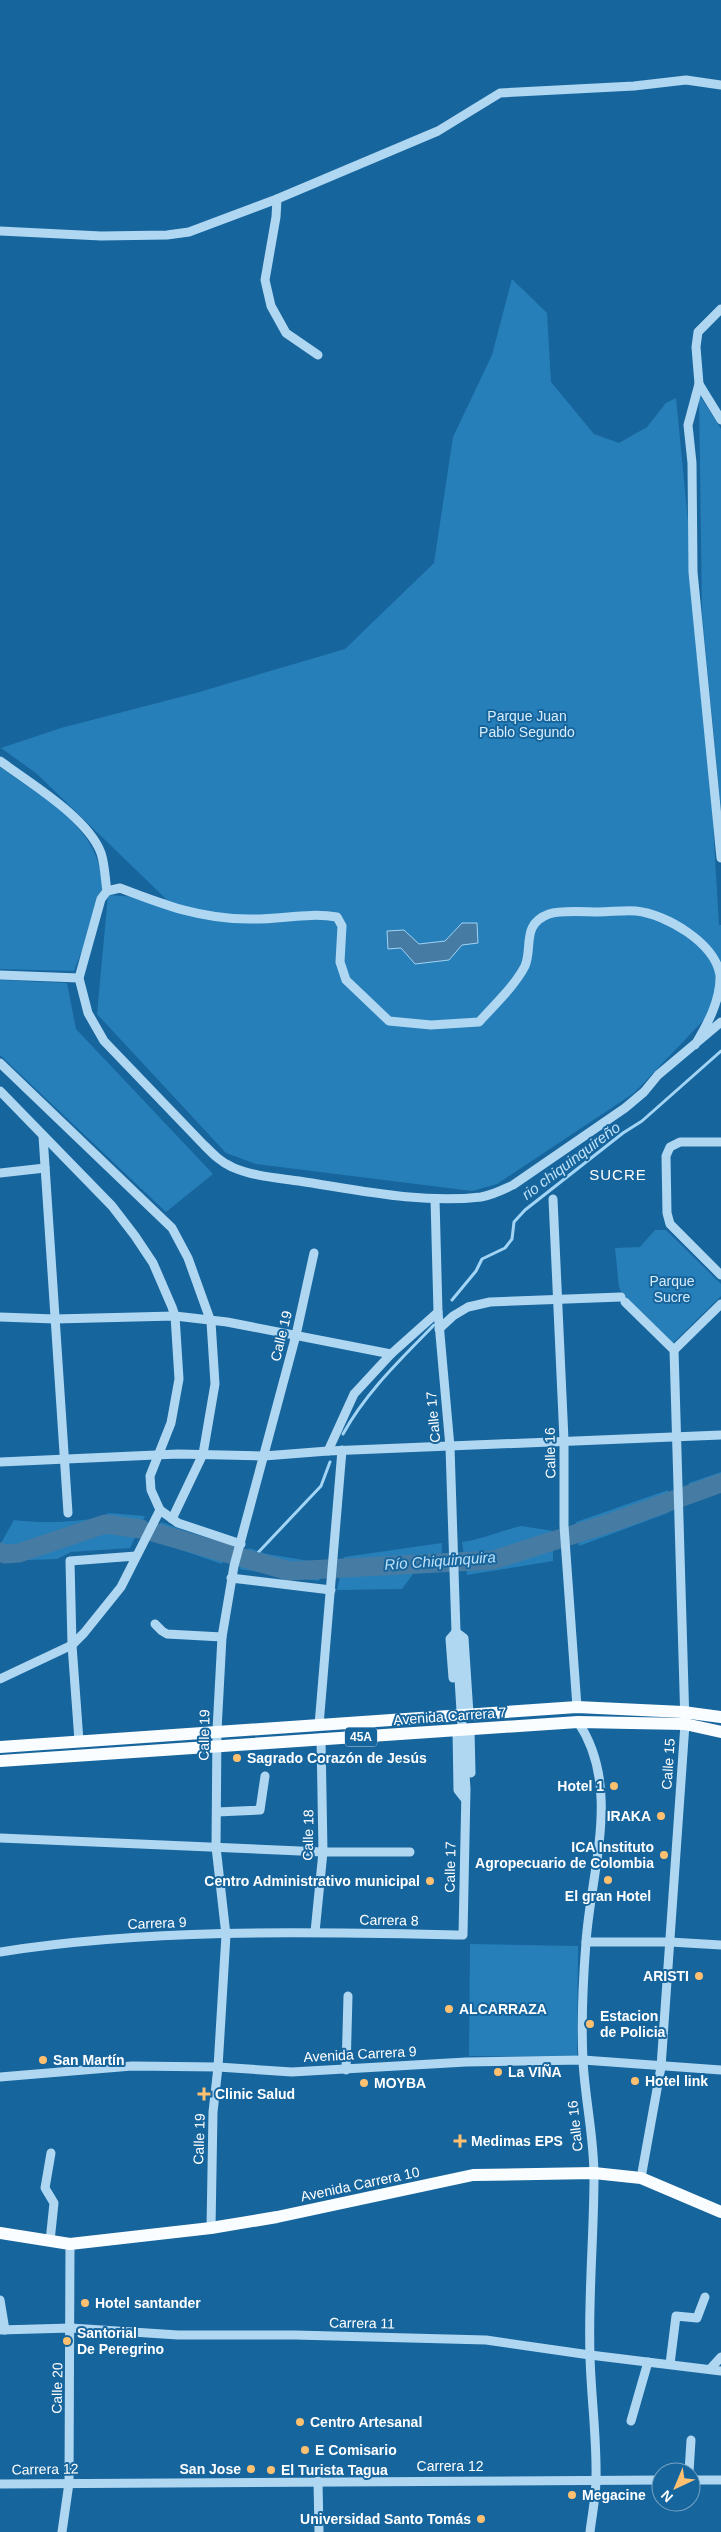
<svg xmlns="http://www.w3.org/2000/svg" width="721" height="2532" viewBox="0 0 721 2532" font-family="Helvetica,sans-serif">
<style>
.green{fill:#277fb9}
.water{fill:#467ca3;stroke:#a1d4f5}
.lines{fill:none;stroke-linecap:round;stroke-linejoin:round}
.stream{stroke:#a1d4f5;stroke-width:3}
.river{stroke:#467ca3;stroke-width:19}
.minor{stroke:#afd7f2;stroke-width:9}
.major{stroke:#fafdff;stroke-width:12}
.poi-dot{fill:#ffc170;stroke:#17659d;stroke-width:2}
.labels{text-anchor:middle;stroke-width:4;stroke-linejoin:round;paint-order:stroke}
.shield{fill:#17659d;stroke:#b9d1e2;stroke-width:1}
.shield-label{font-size:12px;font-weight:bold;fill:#fff}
.park-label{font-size:14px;fill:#d7edfc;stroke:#17659d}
.street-label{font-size:14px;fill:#fff;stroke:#17659d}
.poi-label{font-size:14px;font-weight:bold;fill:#fff;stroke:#17659d;text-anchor:start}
.water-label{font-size:15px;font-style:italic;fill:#bee2f9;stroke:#17659d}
.neighbourhood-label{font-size:15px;letter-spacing:1px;fill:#fff;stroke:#17659d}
</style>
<rect width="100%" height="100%" fill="#17659d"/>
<g class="green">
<path d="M512 279 547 313 551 382 594 434 619 443 647 427 666 403 676 398 706 706 719 925H721V1002L634 1093 497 1184 472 1191 256 1164 226 1153 97 1014 108 895 166 899 36 773 1 748 61 728 196 693 345 649 434 563 453 437 492 355Z"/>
<path d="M699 394 721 429V809L702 613Z"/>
<path d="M0 767C42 797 102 828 102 887 103 901 80 955 74 971L0 969Z"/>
<path d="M0 980 67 983 76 1029 213 1174 166 1212 0 1055Z"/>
<path d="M655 1230H666L721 1284V1296L673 1343 622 1293 619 1287 615 1248 640 1247Z"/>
<path d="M721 1472V1492L689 1504V1483Z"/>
<path d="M668 1490V1513L579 1546 576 1522Z"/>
<path d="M108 1513 145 1516 130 1548 71 1552 57 1559 0 1561V1545L14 1520C46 1524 74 1522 105 1517Z"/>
<path d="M161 1522 229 1547 222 1564 152 1540Z"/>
<path d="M521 1526 553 1531V1561L467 1575 462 1542C483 1539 500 1531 521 1526Z"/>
<path d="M442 1543 441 1569 413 1574 402 1589 337 1590 344 1557Z"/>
<path d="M249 1548 267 1554 322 1563 319 1581 239 1569Z"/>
<path d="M470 1944 578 1946 577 2057 469 2056Z"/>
</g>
<path class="water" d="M462 923H477L478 943 462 945 449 960 415 964 401 948 388 949 387 931 404 930 419 944 445 941Z"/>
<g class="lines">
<g class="stream">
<path d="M452 1300 476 1271 482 1259 505 1248 512 1239 514 1222 525 1210 623 1133 642 1121 721 1051"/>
<path d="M343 1434C366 1392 401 1359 434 1325"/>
<path d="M251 1560 321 1486 330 1462"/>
</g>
<g class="river">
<path d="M153 1532 289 1571 493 1560 613 1522 721 1483"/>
<path d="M0 1552 5 1554 19 1553 105 1524 141 1529"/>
</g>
<g class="minor">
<path d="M277 199 276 217 265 280 271 306 286 333 318 355"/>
<path d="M0 231 101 236 167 235 189 232 277 199 438 131 500 93 634 86 686 80 721 85"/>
<path d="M721 309 698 332 696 347 699 384 688 425 692 463 693 572 721 858"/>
<path d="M699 384 721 420"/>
<path d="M0 761C30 783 88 818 101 853 105 865 105 879 107 891"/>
<path d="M0 975 79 978"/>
<path d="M695 1045C707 1025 721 1000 720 975 715 943 666 914 636 911 624 910 611 912 598 912 586 912 560 910 549 914 521 924 533 948 525 966 514 987 495 1004 479 1022L431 1025 389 1021 346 980 340 962 342 926 337 917C308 912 279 920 249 919 201 919 164 905 120 888L107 891 101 899 79 978 88 1013 104 1041 202 1143C211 1152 220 1162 232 1167 251 1176 278 1178 299 1181 358 1190 421 1204 481 1197 493 1195 502 1190 513 1185L625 1108 644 1092 658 1075 721 1022"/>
<path d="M0 1063 172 1228 188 1258 211 1322 215 1384 203 1454 172 1519"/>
<path d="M0 1091 112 1206 135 1236 153 1263 172 1307 175 1316 179 1379 171 1423 150 1476 151 1490 160 1510 121 1587 84 1633 72 1645 0 1679"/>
<path d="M43 1136 68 1513"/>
<path d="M721 1142H680L670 1147 666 1156 667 1213 670 1224 721 1275"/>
<path d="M0 1173 45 1168"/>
<path d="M553 1199 564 1440V1526L577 1707"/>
<path d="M625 1302 674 1350"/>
<path d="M0 1317 55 1319 175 1316 227 1322 391 1354"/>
<path d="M439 1329 453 1316 468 1307 490 1302 621 1297"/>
<path d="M674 1350 721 1304"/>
<path d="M328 1451 354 1394 391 1354 438 1312"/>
<path d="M0 1462 178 1454 264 1456 328 1451 721 1435"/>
<path d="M160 1510 178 1523 241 1544"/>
<path d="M231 1578 331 1590"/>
<path d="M155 1624 162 1631 167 1634 222 1637"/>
<path d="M453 1678 450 1639 456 1632 464 1638 469 1714"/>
<path d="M578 1722C622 1787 591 1870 586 1942 583 1981 581 2022 583 2061 585 2099 594 2137 594 2176 594 2236 588 2296 590 2356 591 2397 597 2438 596 2479 596 2496 592 2515 590 2532"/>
<path d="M319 1725 342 1450"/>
<path d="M457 1730 458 1790 465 1799"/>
<path d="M470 1730 471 1773"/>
<path d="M79 1741 72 1645 70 1561 136 1556"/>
<path d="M217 1812 260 1810 265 1776"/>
<path d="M0 1838 323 1852H410"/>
<path d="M315 1932 323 1852 321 1738"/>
<path d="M586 1942H670L721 1945"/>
<path d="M0 1952C153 1928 308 1932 463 1935L466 1789 456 1632 450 1447 438 1312 435 1199"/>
<path d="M346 2070 348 1996"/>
<path d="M0 2077 132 2066 218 2067 292 2072 466 2062 583 2060 721 2070"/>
<path d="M641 2178 661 2067 685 1724 674 1350"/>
<path d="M211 2228 213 2112 218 2067 226 1935 216 1847 217 1730 222 1637 234 1566 296 1335 314 1253"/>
<path d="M50 2241 54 2203 45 2188 51 2153"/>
<path d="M0 2300 5 2330"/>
<path d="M0 2330 71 2328 178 2335H295L486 2340 590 2355 721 2371"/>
<path d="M670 2364 676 2316 697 2318 705 2297"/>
<path d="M710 2369 721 2357"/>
<path d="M631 2421 648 2362"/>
<path d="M689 2472 691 2440"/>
<path d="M691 2480H721"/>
<path d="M318 2481 319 2532"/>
<path d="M0 2484 661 2480"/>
<path d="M62 2532 69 2483 70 2244"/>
</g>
<g class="major">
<path d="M0 1747 577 1707 683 1712 721 1717"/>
<path d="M0 1761 578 1722 685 1724 721 1732"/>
<path d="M0 2233 70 2244 211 2228 277 2217 473 2175 594 2173 641 2178 721 2212"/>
</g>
</g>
<g class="poi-dot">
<circle cx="237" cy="1758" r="5"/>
<circle cx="614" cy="1786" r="5"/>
<circle cx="661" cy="1816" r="5"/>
<circle cx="664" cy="1855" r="5"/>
<circle cx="608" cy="1880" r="5"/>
<circle cx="430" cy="1881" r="5"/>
<circle cx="699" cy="1976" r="5"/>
<circle cx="449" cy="2009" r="5"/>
<circle cx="590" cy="2024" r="5"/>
<circle cx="43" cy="2060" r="5"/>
<circle cx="498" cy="2072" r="5"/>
<circle cx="635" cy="2081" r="5"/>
<circle cx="364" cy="2083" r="5"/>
<path d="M201.5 2086.5h5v5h5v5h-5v5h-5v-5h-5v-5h5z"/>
<path d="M457.5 2133.5h5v5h5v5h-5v5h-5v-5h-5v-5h5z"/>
<circle cx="85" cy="2303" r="5"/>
<circle cx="67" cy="2341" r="5"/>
<circle cx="300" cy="2422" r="5"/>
<circle cx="305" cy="2450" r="5"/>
<circle cx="251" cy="2469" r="5"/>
<circle cx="271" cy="2470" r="5"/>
<circle cx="572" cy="2495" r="5"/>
<circle cx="481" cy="2519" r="5"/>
</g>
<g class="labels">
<rect class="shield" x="345" y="1727.5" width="32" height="19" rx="4"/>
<g class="shield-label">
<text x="361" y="1741">45A</text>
</g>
<g class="park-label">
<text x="527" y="721">Parque Juan<tspan x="527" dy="16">Pablo Segundo</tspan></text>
<text x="672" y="1286">Parque<tspan x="672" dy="16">Sucre</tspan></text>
</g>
<g class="street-label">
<text transform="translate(281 1336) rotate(-76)" y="5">Calle 19</text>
<text transform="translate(433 1417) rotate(-95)" y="5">Calle 17</text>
<text transform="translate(550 1453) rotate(-91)" y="5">Calle 16</text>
<text transform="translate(450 1716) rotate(-4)" y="5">Avenida Carrera 7</text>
<text transform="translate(204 1735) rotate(-89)" y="5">Calle 19</text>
<text transform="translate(668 1764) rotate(-86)" y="5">Calle 15</text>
<text transform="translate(308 1835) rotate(-89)" y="5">Calle 18</text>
<text transform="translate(450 1867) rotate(-89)" y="5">Calle 17</text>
<text transform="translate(389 1920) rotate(1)" y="5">Carrera 8</text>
<text transform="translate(157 1923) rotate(-2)" y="5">Carrera 9</text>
<text transform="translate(360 2054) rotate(-3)" y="5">Avenida Carrera 9</text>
<text transform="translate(575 2126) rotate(-96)" y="5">Calle 16</text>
<text transform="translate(199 2139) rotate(-88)" y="5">Calle 19</text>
<text transform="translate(360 2184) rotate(-12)" y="5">Avenida Carrera 10</text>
<text transform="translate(362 2323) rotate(1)" y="5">Carrera 11</text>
<text transform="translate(57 2388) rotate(-89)" y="5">Calle 20</text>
<text x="450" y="2471">Carrera 12</text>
<text transform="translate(45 2469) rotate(-1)" y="5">Carrera 12</text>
</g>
<g class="poi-label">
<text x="247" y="1763">Sagrado Corazón de Jesús</text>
<text x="604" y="1791" text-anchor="end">Hotel 1</text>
<text x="651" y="1821" text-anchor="end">IRAKA</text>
<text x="654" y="1852" text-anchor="end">ICA Instituto<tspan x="654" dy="16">Agropecuario de Colombia</tspan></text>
<text x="420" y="1886" text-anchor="end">Centro Administrativo municipal</text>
<text x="608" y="1901" text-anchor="middle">El gran Hotel</text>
<text x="689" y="1981" text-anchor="end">ARISTI</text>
<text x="459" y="2014">ALCARRAZA</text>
<text x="600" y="2021">Estacion<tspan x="600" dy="16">de Policia</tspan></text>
<text x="53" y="2065">San Martín</text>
<text x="508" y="2077">La VIÑA</text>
<text x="645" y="2086">Hotel link</text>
<text x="374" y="2088">MOYBA</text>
<text x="215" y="2099">Clinic Salud</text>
<text x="471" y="2146">Medimas EPS</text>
<text x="95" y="2308">Hotel santander</text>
<text x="77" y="2338">Santorial<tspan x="77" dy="16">De Peregrino</tspan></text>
<text x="310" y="2427">Centro Artesanal</text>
<text x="315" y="2455">E Comisario</text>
<text x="241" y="2474" text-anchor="end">San Jose</text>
<text x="281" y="2475">El Turista Tagua</text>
<text x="582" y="2500">Megacine</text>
<text x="471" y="2524" text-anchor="end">Universidad Santo Tomás</text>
</g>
<g class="water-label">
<text transform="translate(571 1161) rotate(-37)" y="5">rio chiquinquireño</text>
<text transform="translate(440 1561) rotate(-4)" y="5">Río Chiquinquira</text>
</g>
<g class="neighbourhood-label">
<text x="618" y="1180">SUCRE</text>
</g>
</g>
<g transform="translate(676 2487) rotate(224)"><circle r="24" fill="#17659d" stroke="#74a3c4"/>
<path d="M0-4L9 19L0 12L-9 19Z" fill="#ffc170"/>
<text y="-8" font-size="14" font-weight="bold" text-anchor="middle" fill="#ffffff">N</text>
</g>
</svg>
